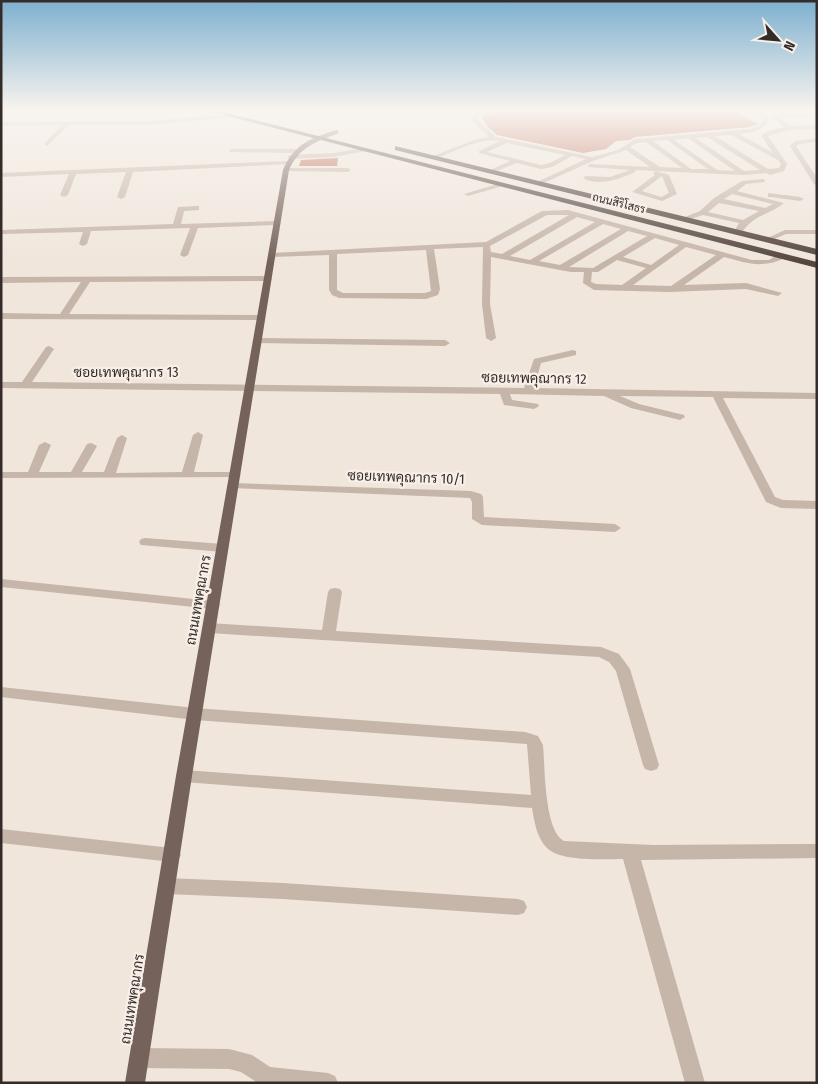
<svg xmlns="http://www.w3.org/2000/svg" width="818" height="1084" viewBox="0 0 818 1084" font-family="'Fira Sans Condensed',Sarabun,sans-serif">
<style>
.building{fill:#bb654f}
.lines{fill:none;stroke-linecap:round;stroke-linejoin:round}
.minor{fill:#c6b5a9;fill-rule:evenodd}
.major{fill:#75625b;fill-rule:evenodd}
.highway{fill:#554640;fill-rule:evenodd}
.path-bridge{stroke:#b29f94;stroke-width:2;stroke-dasharray:1 1;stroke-linecap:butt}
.labels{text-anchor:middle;stroke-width:4.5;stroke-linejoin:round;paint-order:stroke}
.far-street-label{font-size:11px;fill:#342c28;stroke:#f8f0e8}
.street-label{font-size:14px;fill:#342c28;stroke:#f8f0e8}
</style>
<rect width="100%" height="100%" fill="#f0e6dc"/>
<g class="building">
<path d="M506 111H735L758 124 750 127 635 137 630 140 616 141 606 149 583 153 497 135 487 126 482 117 486 113Z"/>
<path d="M338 158 337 166H299L301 160Z"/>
</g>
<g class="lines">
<g class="minor">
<path d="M479 111H485L477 119 496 137 592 157 618 150 635 139 751 129 761 124 763 119 749 111H756L768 117 767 125 754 132 739 134 773 153 761 135 771 130 784 127 772 117V115L817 112V116L780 118 790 126 817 125V129L789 130 768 136 787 164 784 171 770 175 766 173 743 175 656 171 669 175 677 194 662 201 632 192 655 175 653 173 656 171 636 170 635 172C620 179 598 187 583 178L586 176 610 177 630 170 588 167V165L590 164 650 167 626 150 593 161 539 185 536 183 537 182 586 159 572 156 552 167 541 169 517 163 492 173 490 172V170L510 161 479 153V151L500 141C480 137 456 151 437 158H433V156L477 139 489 137 470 119ZM731 135 778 160 781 164 779 168 768 169 715 136ZM707 137 760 170 744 171 696 138ZM688 138 735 171 717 170 674 140ZM667 140 708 169H691L653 141ZM646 142 682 168 660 167 630 147 637 143ZM507 143 565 155 550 163 541 165 487 152ZM662 176 669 193 661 197 642 191Z"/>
<path d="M234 114 236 117 148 125H69L47 146 44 144 45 143 62 125 1 126V122L148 121Z"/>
<path d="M817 138V142L799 144 796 146 817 178V186L814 184 790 146 795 141Z"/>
<path d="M364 148 367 150 366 151 333 157 290 159 287 157 290 155 333 153Z"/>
<path d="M232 149H295L298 151 295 153 230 152V150Z"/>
<path d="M288 161 291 163 290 164 133 172 125 197 121 199 117 197 126 172 76 174 68 195 64 197 60 195 69 174 1 177V173Z"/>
<path d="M286 168H348L351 170 348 172 284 171V169Z"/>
<path d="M763 179 765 180V182L746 184 737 191 784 203C768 216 753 214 741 234L734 232 739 223 703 215 684 221 680 219 700 211 714 198 742 181ZM732 194 773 204 765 208 724 199ZM719 203 759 211 743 220 708 212Z"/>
<path d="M501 183 504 185 503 186 468 196 464 194Z"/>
<path d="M768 193 800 197 804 199 800 201 771 197H768Z"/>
<path d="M196 206H199V210L184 211 181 224 277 221 281 223 277 225 198 228 188 255 184 257 180 255 190 228 91 231 87 244 83 246 79 244 83 232 1 234V230L173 224 178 207Z"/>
<path d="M568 210 752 260H769L779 254H785V258C762 269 747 263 724 257L684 285 746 283 782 293 778 296 746 289 669 292 594 290 583 283 584 272H571L491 257 490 304 496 338 491 341 486 338 482 304 483 247 434 249 440 289 438 295 426 299 339 298 332 295 329 290V255L272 257 268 255 272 253 486 242 542 211ZM547 215H569L502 254 491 252 490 246ZM577 217 595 222 530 260 510 256ZM603 224 621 229 560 265 539 261ZM628 231 647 236 593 268 569 267ZM655 238 679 245 651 265 623 257ZM686 247 716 255 671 286 633 285ZM426 250 431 291 425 293H343L337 290V254ZM617 260 646 268 622 285 596 284 591 282 592 272H598Z"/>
<path d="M785 230H817V234H786L767 242 763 240Z"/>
<path d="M268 276 272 279 271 281 90 282 69 314 265 315V319L262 320 1 319V313L60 314 81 282 1 283V277Z"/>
<path d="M258 338 445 340 450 343 445 346 255 343 253 341Z"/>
<path d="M49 346 54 349 32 382 524 388 534 359 573 350 576 351V355L541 363 534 388 817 393V399L723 398 775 497 783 500 817 501V509L781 508 766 502 713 397 620 396 639 404 684 415 685 417 680 420 631 408 604 396 510 394 512 400 538 404 539 406 534 409 504 405 500 394 1 388V382H22L46 347Z"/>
<path d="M198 432 203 435 194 472H235L241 475 239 477 1 478V472H28L39 445 45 442 51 445 39 472H71L87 444 91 443 97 446 82 472H104L117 438 122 435 127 438 116 473 182 472 193 435Z"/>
<path d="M233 483 471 491 481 494 483 497 484 517 615 524 621 528 615 532 482 525 472 519V502L470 498 229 488 227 486 229 484Z"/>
<path d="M145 538 223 544 229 548 223 552 141 545 139 542 141 539Z"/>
<path d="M1 579 213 601 218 602 220 605 218 608 213 609 1 587Z"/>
<path d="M335 588 340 589 342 592 336 631 601 647 619 654 630 669 659 765 657 769 651 771 645 769 643 765 616 671 609 662 599 657 209 633 204 631 202 628 204 625 209 623 322 630 328 592 330 589Z"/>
<path d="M1 687 195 708 525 732 538 736 543 745C545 766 544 831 564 841L653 845 817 844V858L641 860 705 1083H685L623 859C604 859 561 862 547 848 537 838 534 821 532 808L184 782 178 781 176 776 178 771 184 770 531 795 527 744 195 720 1 697Z"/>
<path d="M1 829 172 848 178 850 181 855 178 860 172 862 1 843Z"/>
<path d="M167 878 283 883 518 899 524 901 527 907 524 913 518 915 283 899 167 894 161 892 158 886 161 880Z"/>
<path d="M139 1048 229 1049 252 1055 270 1067 328 1073 335 1076 338 1083H258L241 1072 229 1069 139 1068 132 1065 129 1058 132 1051Z"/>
</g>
<path class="major" d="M337 130 339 133C317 141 299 147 289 170L192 776 145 1083H125L176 776 283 170C293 145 312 137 337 130Z"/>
<g class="highway">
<path d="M208 111H219L817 262V268Z"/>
<path d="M395 146 817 249V255L395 150Z"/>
</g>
<path class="path-bridge" d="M208 114 219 111"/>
</g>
<linearGradient id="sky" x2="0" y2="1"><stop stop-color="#7db0cf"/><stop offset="0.42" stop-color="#f8f4ef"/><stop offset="1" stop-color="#f8f4ef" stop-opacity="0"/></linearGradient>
<rect width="818" height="262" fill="url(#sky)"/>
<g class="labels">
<g class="far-street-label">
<text transform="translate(619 203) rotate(14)" y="4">ถนนสิริโสธร</text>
</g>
<g class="street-label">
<text x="126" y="377">ซอยเทพคุณากร 13</text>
<text transform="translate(534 378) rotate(1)" y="5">ซอยเทพคุณากร 12</text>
<text transform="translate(406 477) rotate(2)" y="5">ซอยเทพคุณากร 10/1</text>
<text transform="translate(198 600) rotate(-80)" y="5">ถนนเทพคุณากร</text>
<text transform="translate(132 999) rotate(-81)" y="5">ถนนเทพคุณากร</text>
</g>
</g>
<rect width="818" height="1084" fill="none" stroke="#342c28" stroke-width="5"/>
<g transform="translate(778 40) rotate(117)" stroke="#f8f0e8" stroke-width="4" paint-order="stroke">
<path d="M0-4L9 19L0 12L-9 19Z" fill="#342c28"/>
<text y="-8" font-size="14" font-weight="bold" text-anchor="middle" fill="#342c28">N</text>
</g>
</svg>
